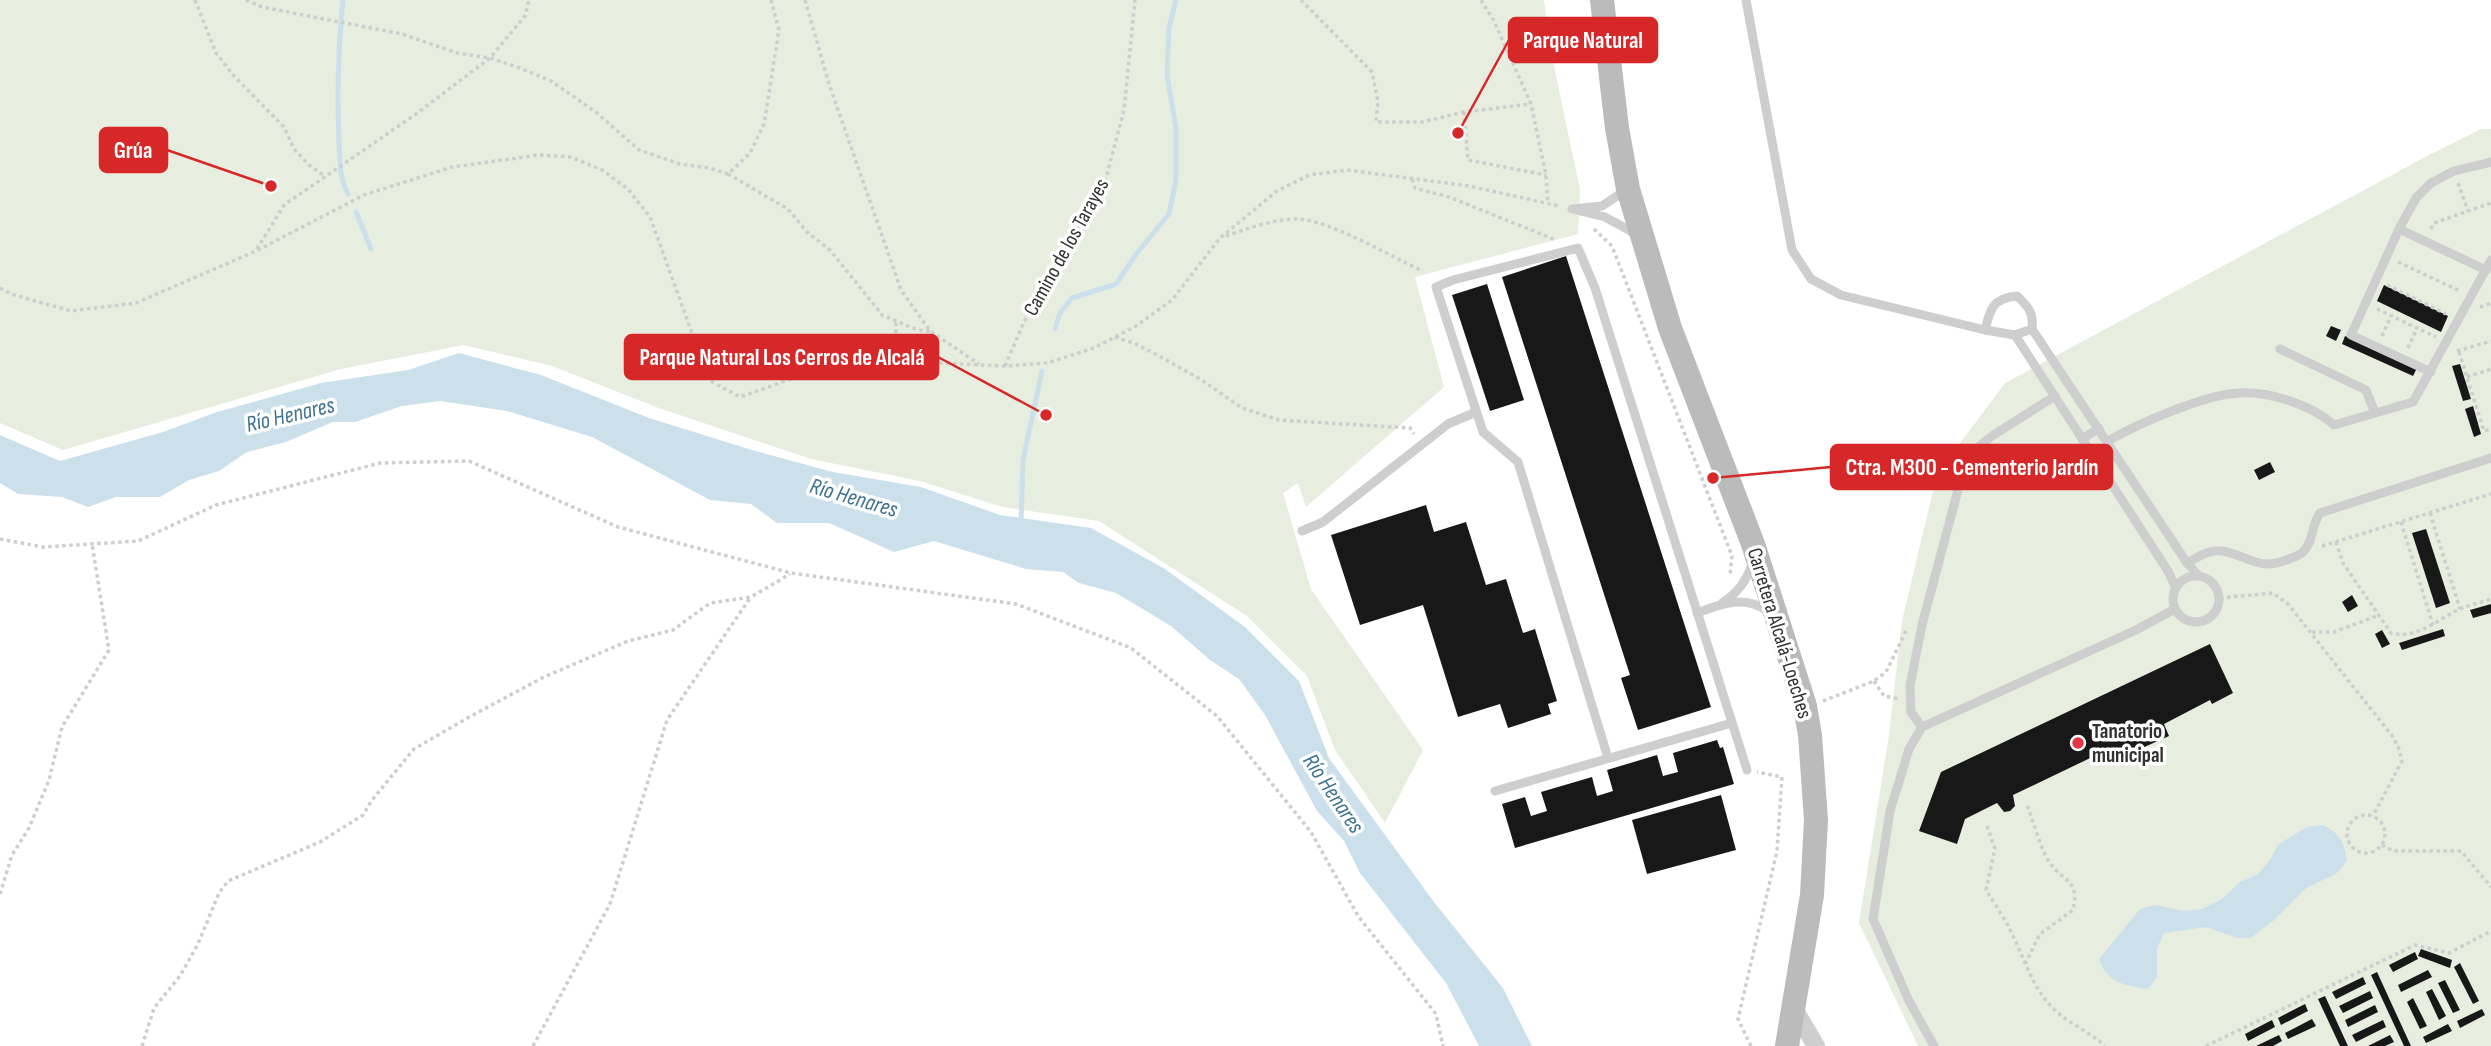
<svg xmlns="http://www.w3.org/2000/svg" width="2491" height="1046" viewBox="0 0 2491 1046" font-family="'Sofia Sans Condensed',sans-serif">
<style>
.green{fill:#e7eddf}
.water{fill:#cce0ec}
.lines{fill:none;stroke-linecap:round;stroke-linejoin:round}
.stream{stroke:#cce0ec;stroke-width:5}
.building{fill:#181818}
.path{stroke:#cecece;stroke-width:3.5;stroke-dasharray:3.5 3.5;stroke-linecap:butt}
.service{stroke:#cecece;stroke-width:9}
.minor{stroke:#cecece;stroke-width:18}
.secondary{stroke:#bbb;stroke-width:24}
.poi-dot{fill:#e33746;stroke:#fff;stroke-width:2.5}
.labels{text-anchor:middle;stroke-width:7;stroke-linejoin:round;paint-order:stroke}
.street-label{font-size:21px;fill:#313131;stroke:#fff}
.poi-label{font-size:21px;font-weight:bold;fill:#313131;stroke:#fff;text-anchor:start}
.water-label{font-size:23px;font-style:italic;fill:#3f7392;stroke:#fff}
.leader{fill:none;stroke:#d62828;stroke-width:2.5}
.callout-dot{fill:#d62828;stroke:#fff;stroke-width:2.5}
.callout{fill:#d62828;stroke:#d62828;stroke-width:2.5}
.callout-label{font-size:23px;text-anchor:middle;font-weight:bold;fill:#fff}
</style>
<rect width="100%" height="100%" fill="#fff"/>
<g class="green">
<path d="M0 0H1544L1550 47 1580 190 1578 234 1415 277 1444 387 1306 507 1298 483 1283 493 1311 589 1423 750 1385 823 1335 750 1307 676 1247 616 1099 521 1002 507 920 481 811 459 656 407 552 366 464 345 341 369 63 450 0 423Z"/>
<path d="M2481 129H2491V1046H1918L1859 923 1889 735 1902 621 1937 474 2005 383 2431 154Z"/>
</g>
<g class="water">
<path d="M459 353 541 375 649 418 752 450 833 472 921 487 1000 515 1091 528 1165 569 1245 627 1299 681 1329 758 1434 902 1503 988 1532 1046H1479L1446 983 1360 873 1344 841 1317 811 1265 715 1239 679 1210 660 1171 626 1116 593 1079 583 1063 572 1026 569 934 541 894 552 829 523H777L751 504 710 500 592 437 507 411 440 401 402 406 355 422H333L286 442 247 452 219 471 189 480 160 497H116L88 507 62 497 18 494 0 483V435L60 461 163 432 217 412 321 383 408 370Z"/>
<path d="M2323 825C2340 834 2344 841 2347 861L2336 874 2306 888 2273 921 2251 938H2238L2206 927 2164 933 2157 948V978L2148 989C2125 986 2106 982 2099 959L2140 909 2156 905 2183 911 2202 909 2222 899 2240 882 2258 874 2269 861 2279 844 2307 827Z"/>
</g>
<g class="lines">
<g class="stream">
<path d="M343 0C338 47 337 93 339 141 340 159 339 178 348 194"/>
<path d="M356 212 371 249"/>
<path d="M1055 329 1060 313 1072 298 1116 284 1137 253 1169 214 1176 180V128L1167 75 1169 28 1176 0"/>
<path d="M1021 523 1023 460 1042 371"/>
</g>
</g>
<g class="building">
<path d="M1566 256 1711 707 1638 730 1621 678 1630 675 1502 277Z"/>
<path d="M1487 284 1524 400 1490 411 1452 295Z"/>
<path d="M2384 285 2448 316 2441 332 2377 301Z"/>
<path d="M2331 326 2341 330 2336 341 2326 336Z"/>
<path d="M2345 336 2417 368 2413 376 2342 344Z"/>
<path d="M2460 364 2471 399 2463 401 2452 366Z"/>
<path d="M2473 406 2481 434 2474 437 2465 409Z"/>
<path d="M2270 462 2275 472 2259 480 2254 470Z"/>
<path d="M1426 505 1434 532 1466 522 1486 585 1506 579 1523 633 1535 629 1557 701 1548 704 1551 714 1508 728 1500 704 1458 717 1423 605 1360 625 1331 535Z"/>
<path d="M2426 529 2450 603 2436 608 2412 533Z"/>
<path d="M2352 595 2358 606 2348 612 2342 602Z"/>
<path d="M2491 604V613L2473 618 2470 610Z"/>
<path d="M2443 629 2445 636 2402 650 2399 643Z"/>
<path d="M2382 630 2390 644 2382 648 2375 634Z"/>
<path d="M2210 644 2233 693 2212 704 2210 700 2164 724 2169 736 2113 761 2107 750 2013 795 2015 806 2010 811 2004 812 1997 803 1965 819 1957 844 1919 831 1941 772Z"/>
<path d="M1717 740 1720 748 1723 747 1734 784 1515 848 1502 804 1525 797 1531 816 1547 811 1541 792 1592 777 1597 796 1613 791 1607 770 1657 755 1663 776 1678 772 1673 753Z"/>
<path d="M1721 795 1736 850 1647 874 1632 820Z"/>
<path d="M2421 949 2452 960 2450 968 2418 956Z"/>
<path d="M2415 952 2418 959 2393 972 2389 965Z"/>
<path d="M2460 963 2479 1001 2473 1004 2454 967Z"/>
<path d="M2428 970 2432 977 2401 992 2398 985Z"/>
<path d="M2377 972 2411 1046H2404L2371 975Z"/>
<path d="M2363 977 2366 984 2336 999 2332 992Z"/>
<path d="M2445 980 2460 1010 2453 1013 2438 983Z"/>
<path d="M2432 989 2446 1016 2439 1020 2426 992Z"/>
<path d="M2370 991 2373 998 2343 1013 2339 1006Z"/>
<path d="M2325 996 2348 1046H2340L2318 999Z"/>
<path d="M2413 998 2427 1026 2420 1029 2407 1002Z"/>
<path d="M2305 1004 2308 1011 2281 1025 2278 1018Z"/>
<path d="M2375 1005 2378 1012 2348 1027 2345 1020Z"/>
<path d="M2482 1009 2485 1015 2460 1028 2457 1021Z"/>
<path d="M2312 1019 2316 1026 2288 1039 2285 1033Z"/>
<path d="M2272 1020 2275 1027 2248 1041 2245 1034Z"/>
<path d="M2383 1020 2386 1027 2356 1042 2352 1035Z"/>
<path d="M2448 1024 2452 1031 2426 1043 2423 1037Z"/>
<path d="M2279 1035 2282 1041 2273 1046H2256Z"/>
<path d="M2390 1035 2394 1042 2385 1046H2368Z"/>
</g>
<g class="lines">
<g class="path">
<path d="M195 0 216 53 233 75 284 127 294 149 309 165 326 177"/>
<path d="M246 0 262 7 402 34 457 53 490 58 520 68 551 81 597 113 639 150 680 164 709 168 728 174 750 153 764 124 779 30 771 0"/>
<path d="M805 0 829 84 901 290 930 331 979 364"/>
<path d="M1301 0 1372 72 1378 102 1376 122H1422L1464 112 1531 104"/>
<path d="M1481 0 1494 21 1531 104 1546 175 1548 204"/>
<path d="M1464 112 1468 160 1546 175"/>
<path d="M728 174 788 209 807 232 830 250 883 316C899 320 913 332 930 331"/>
<path d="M1412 179 1415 188 1449 197 1556 240"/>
<path d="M2458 183 2468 211"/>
<path d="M1594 229 1612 246 1732 556 1730 576"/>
<path d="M2431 229 2434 223 2491 203"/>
<path d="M1226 236C1245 229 1278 218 1299 219 1334 222 1389 256 1423 271"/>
<path d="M257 249 284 205 416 114 490 58 525 16 529 0"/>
<path d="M2398 262 2460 291"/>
<path d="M2387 285 2446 314"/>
<path d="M0 288 11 294 71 311 136 303 256 251 364 195 452 167 539 155 571 157 602 170 628 189 650 217 709 380 740 397 836 363 895 361 1005 366 1047 363 1094 348 1136 326 1172 300 1220 238 1277 191 1309 175 1347 170 1469 186 1559 206"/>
<path d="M2480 307 2491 303"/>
<path d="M2377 309 2436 337"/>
<path d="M2382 336 2391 316"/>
<path d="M1115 337 1136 344 1159 356 1200 379 1242 408 1279 420 1410 428 1414 434"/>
<path d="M2408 348 2417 328"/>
<path d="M2457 351 2491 341"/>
<path d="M2459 352 2484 431 2491 429"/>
<path d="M895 361 896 319"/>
<path d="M1005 366 1024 322 1105 182 1124 110 1135 0"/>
<path d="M2467 377 2491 369"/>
<path d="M2430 513 2460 609"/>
<path d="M2401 522 2433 625"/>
<path d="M0 539 43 547 138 541 216 505 380 463 469 461 618 527 791 573 1016 604 1131 648 1217 716 1311 832 1358 916 1436 1014 1443 1046"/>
<path d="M2336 542 2343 563 2391 633C2415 640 2437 620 2458 610 2468 605 2480 603 2491 599"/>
<path d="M2322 546 2491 494"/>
<path d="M2220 598 2273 593 2288 604 2393 737 2399 749 2402 761 2373 816"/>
<path d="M2312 632H2334L2377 616"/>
<path d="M1874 681 1884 696 1899 699"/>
<path d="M1823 701 1874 681 1886 672 1906 631"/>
<circle cx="2366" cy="834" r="19"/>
<path d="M1987 826 1995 849 1986 890C1994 903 2004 917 2011 932 2023 955 2031 984 2049 1004 2064 1022 2088 1030 2105 1046"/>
<path d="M2382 845 2393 851H2461L2491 887"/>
<path d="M0 894 12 855 29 828 49 780 62 727 109 650 92 544"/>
<path d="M2025 964 2040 934 2073 910C2080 879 2064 883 2050 863 2040 849 2034 822 2027 805"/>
<path d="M142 1046 154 1008 180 976 198 944 219 893 228 881 320 842 363 815 372 800 414 749 471 716 544 677 628 641 673 630 710 603 751 597 790 574"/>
<path d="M533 1046 610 904 667 720 750 598"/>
<path d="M1751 1046 1738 1019 1777 851 1782 777 1757 772"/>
<path d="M2206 1046 2415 945 2449 953 2491 931"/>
</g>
<g class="service">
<path d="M1746 0 1792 250 1811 279 1841 295 1985 330 2015 335 2032 329"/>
<path d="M1626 190 1602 206 1572 209 1605 217 1638 235"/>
<path d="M2399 229 2486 270"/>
<path d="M1985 330C1990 309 1993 298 2017 296 2028 306 2034 313 2032 329L2187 563 2198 575"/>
<path d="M2015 335 2168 571 2176 588"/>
<path d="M2280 349 2366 390 2375 413"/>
<path d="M2431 372 2351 335 2399 229 2416 198 2431 183 2454 171 2491 162"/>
<path d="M2082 439 2099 428"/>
<path d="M2108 441C2137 424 2206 394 2239 393 2269 391 2312 405 2334 425L2413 402 2491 260"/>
<path d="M1302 531 1323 522 1448 424 1476 412"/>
<path d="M2187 563C2198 557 2209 549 2222 551 2250 556 2258 572 2289 559 2294 557 2299 556 2303 552 2314 541 2311 525 2320 513L2491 458"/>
<circle cx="2196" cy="599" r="23"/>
<path d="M1722 603C1738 593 1746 581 1753 563"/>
<path d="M1697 613C1721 604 1747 594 1768 612"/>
<path d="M1922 727 1911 712 1910 686 1922 625 1967 456 1992 436 2055 396"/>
<path d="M1608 758 1518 462 1483 432 1436 287 1453 280 1578 248 1595 288 1747 770"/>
<path d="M1495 791 1732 723"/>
<path d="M1934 1046 1909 1001 1873 919 1890 811 1909 749 1922 727 2136 630 2175 609"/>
</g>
<path class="minor" d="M1793 1007 1816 1046"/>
<path class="secondary" d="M1602 0 1617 128 1628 189 1670 328 1753 544 1805 706 1810 735 1816 820 1812 895 1787 1046"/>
</g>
<circle class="poi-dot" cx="2078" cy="743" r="7"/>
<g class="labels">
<g class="street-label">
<text transform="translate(1066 247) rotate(-61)" y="7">Camino de los Tarayes</text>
<text transform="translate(1780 633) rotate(73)" y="7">Carretera Alcalá-Loeches</text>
</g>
<g class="poi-label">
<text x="2092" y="738">Tanatorio<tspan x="2092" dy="24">municipal</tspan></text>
</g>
<g class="water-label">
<text transform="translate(290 414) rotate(-13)" y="8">Río Henares</text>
<text transform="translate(854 497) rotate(16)" y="8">Río Henares</text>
<text transform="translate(1334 793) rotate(56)" y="8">Río Henares</text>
</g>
</g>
<path class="leader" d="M1458 133L1509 40M271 186L167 150M1046 415L938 357M1713 478L1831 467"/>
<g class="callout-dot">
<circle cx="1458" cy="133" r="7"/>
<circle cx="271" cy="186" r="7"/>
<circle cx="1046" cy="415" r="7"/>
<circle cx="1713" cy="478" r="7"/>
</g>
<g class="callout">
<rect x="1509" y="18" width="148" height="44" rx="7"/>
<rect x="100" y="128" width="67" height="44" rx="7"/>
<rect x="625" y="335" width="313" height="44" rx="7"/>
<rect x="1831" y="445" width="281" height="44" rx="7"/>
</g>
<g class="callout-label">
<text x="1583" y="48">Parque Natural</text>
<text x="133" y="158">Grúa</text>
<text x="782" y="365">Parque Natural Los Cerros de Alcalá</text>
<text x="1972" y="475">Ctra. M300 - Cementerio Jardín</text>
</g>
</svg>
